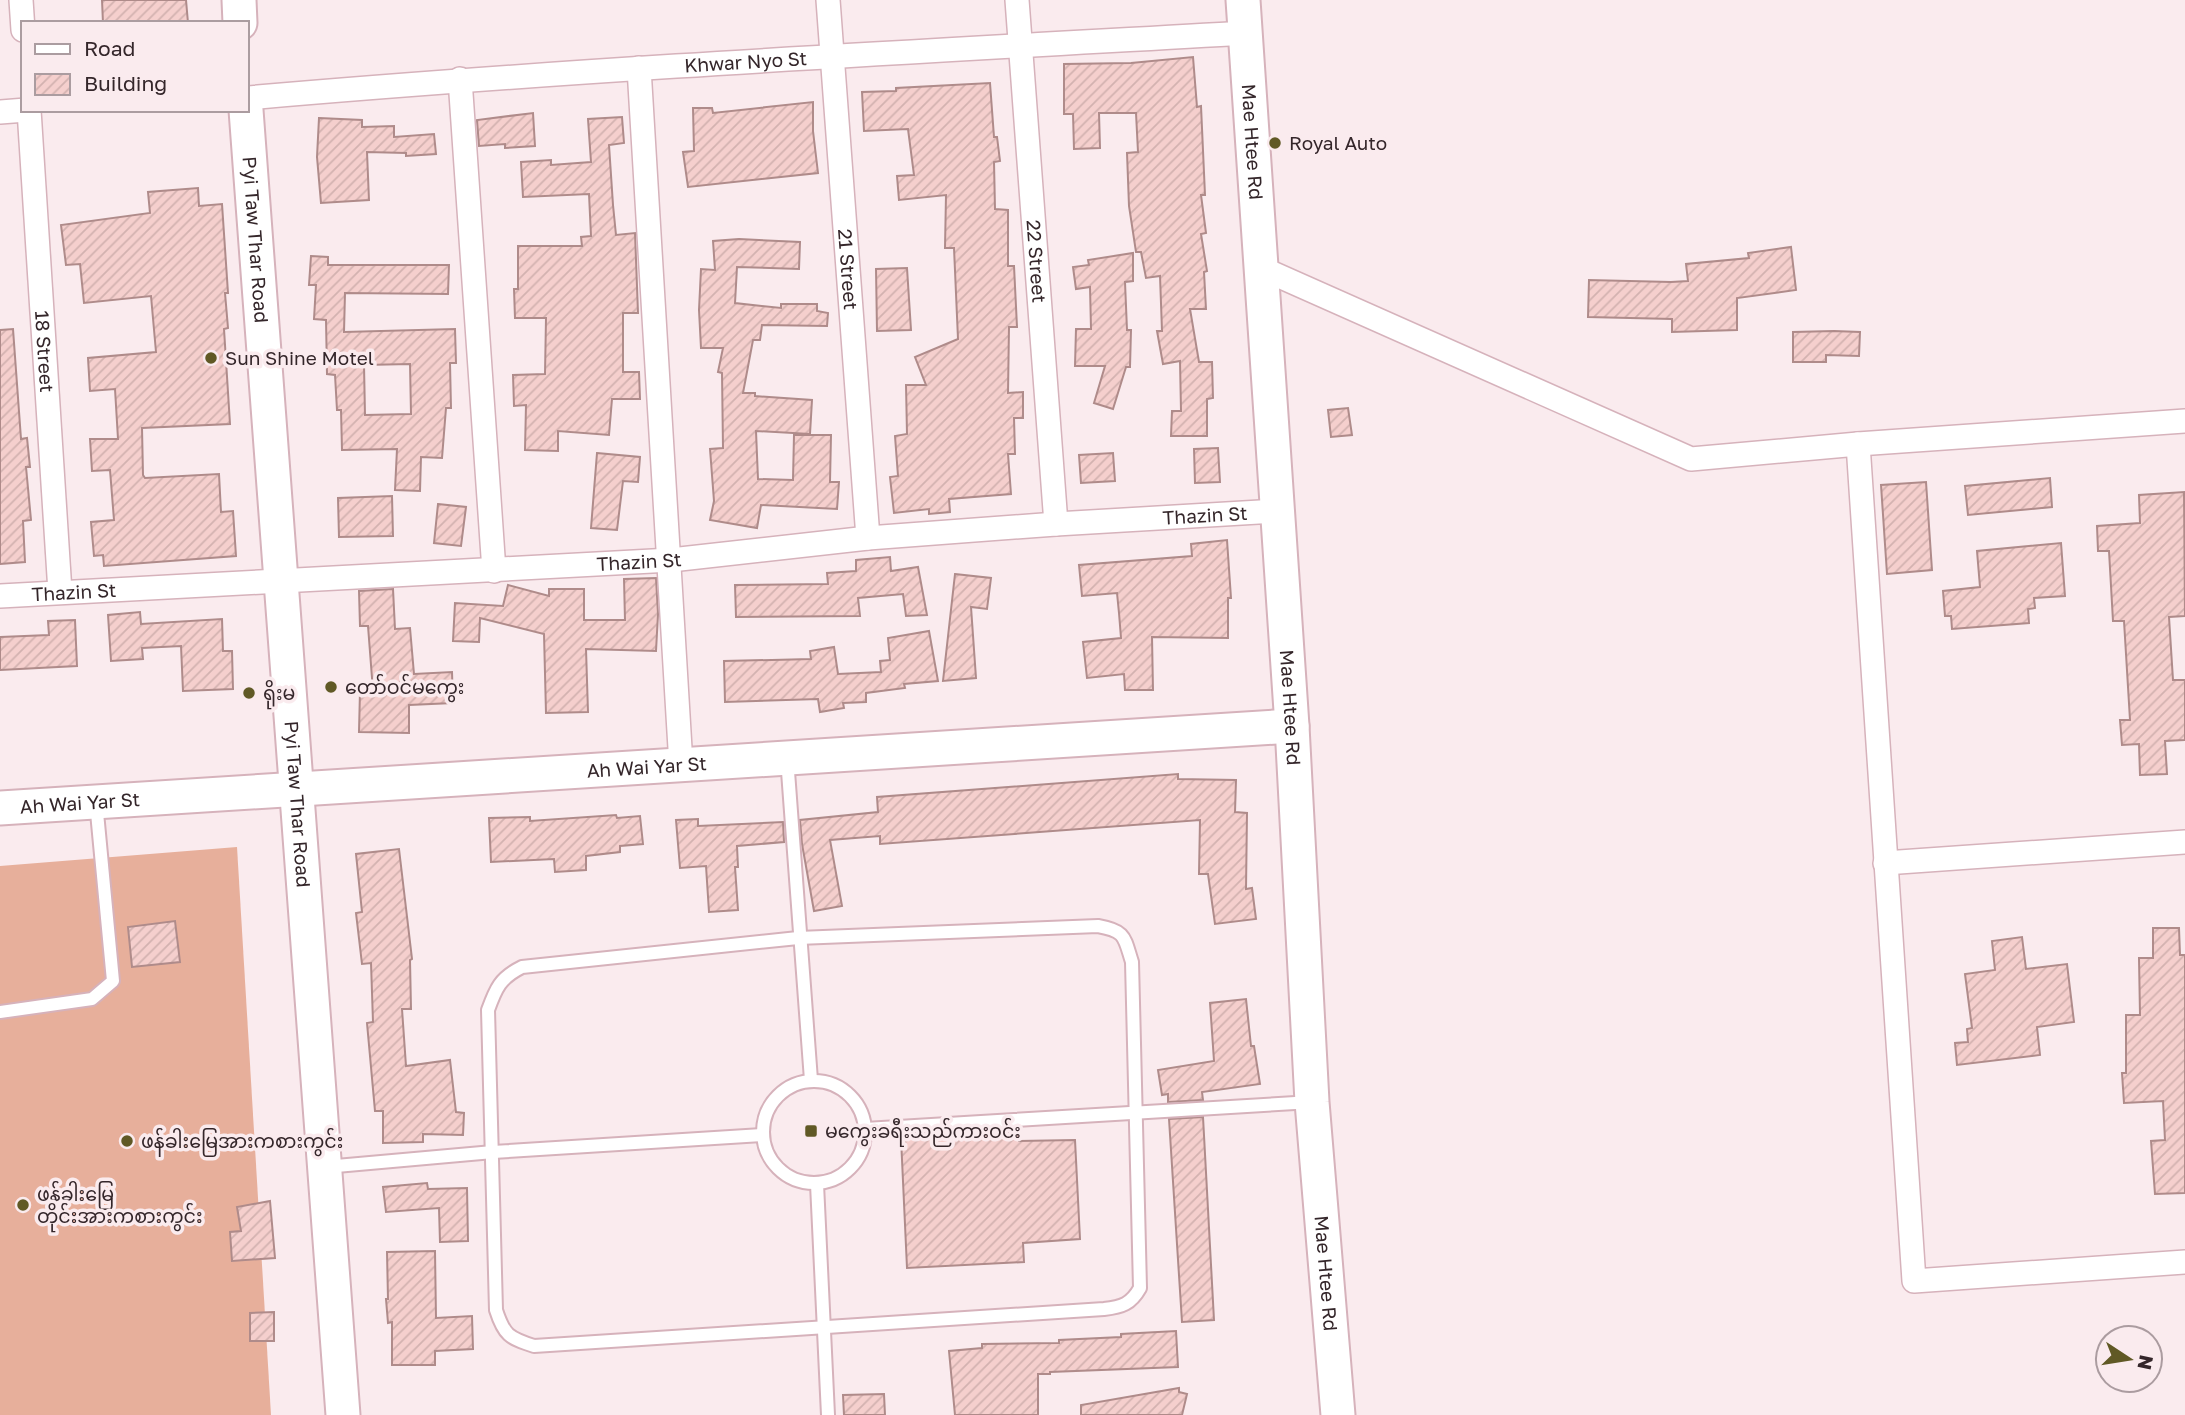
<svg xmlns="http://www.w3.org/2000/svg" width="2185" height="1415" viewBox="0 0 2185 1415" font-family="'Golos Text','Noto Sans Myanmar',sans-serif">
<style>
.pitch{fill:#e7af9b}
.building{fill:url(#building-hatch);stroke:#af8b8a;stroke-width:2;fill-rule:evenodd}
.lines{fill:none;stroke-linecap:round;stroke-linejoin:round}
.lane-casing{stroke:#d6b2bb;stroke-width:16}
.street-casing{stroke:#d6b2bb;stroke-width:26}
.secondary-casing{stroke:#d6b2bb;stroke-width:37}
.lane{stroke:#fff;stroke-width:12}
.street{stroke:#fff;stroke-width:23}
.secondary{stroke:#fff;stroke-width:33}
.poi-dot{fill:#605925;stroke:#faebee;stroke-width:2.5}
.labels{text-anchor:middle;stroke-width:7;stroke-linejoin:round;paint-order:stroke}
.street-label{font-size:19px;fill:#34262a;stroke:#faebee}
.poi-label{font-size:19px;fill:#34262a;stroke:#faebee;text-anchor:start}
</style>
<defs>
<pattern id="building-hatch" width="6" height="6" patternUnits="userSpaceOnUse" patternTransform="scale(1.75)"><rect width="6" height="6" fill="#f5cfcd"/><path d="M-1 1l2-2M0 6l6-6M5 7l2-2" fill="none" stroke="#d3b2b0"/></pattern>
</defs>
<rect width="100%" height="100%" fill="#faebee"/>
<path class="pitch" d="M237 847 271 1415H0V866Z"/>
<g class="building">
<path d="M102 0H186L188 23H103Z"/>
<path d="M1193 57 1197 107 1201 106 1205 195H1201L1206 233 1201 234 1207 271 1204 272 1206 309H1190L1199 362H1212L1213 398 1207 399V436H1171L1172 411H1181L1180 361 1163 364 1157 331H1162L1160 276 1146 278 1141 252H1136L1129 206 1127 153 1138 152 1136 113H1099L1100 148 1074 149 1073 114H1064V64L1131 63Z"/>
<path d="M990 83 994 137H997L1000 161 994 162 995 209 1008 210V266H1014L1017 327H1009L1008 393 1023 392V418H1014L1015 454H1008L1011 494 949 499 950 512 929 514V509L894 513 890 477 898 476 895 436 907 434 906 385H926L915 357 958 339 954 248H945L946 195 899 200 897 176 914 175 908 129 864 131 862 92 896 91V88Z"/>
<path d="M813 102V131L818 173 688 187 683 152 694 151 693 108H712L713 113Z"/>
<path d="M533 113 535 146 505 148V144L479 146 477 120Z"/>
<path d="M622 117 624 143 609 145 613 205 616 235 635 233 638 313H623V372H639L640 399H612L609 435 558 431V451L525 450 526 405 514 406 513 375 545 374 546 318H515L514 289H518V246H582L581 237 591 236 589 194 523 197 521 162 551 160V165L591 162 588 119Z"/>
<path d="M319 118 362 120V127L394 126V137L434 134 436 154 406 156V153L367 152 369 200 321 203 317 157Z"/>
<path d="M198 188 199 206 222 204 228 293H225L228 328 224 329 230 424 142 428 143 475 145 478 219 474 221 512 233 511 236 556 104 566 103 555 94 556 91 522 114 520 110 470 92 471 90 439H118L115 389 90 391 88 358 156 352 151 296 84 303 80 264 66 265 61 225 150 213 148 192Z"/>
<path d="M739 239 800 242 799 269 737 267 735 303 781 308V304H817V311L828 313 827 326 762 325 760 340H753L743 393H755V396L812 400 810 434 756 431 758 479 793 480 794 435H831L830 482H839L837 509 761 505 757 528 710 520 714 501 710 449 723 448 722 373 718 372 723 348H701L699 310 701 269 715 270 713 241Z"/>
<path d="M1791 247 1796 290 1737 298V330L1672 332V319L1588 317 1589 280 1671 282 1688 281 1686 264 1749 258 1748 253Z"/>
<path d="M1133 253V281L1125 282 1127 330H1131L1130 367H1126L1113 409 1094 403 1105 366H1075L1076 329H1091L1090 287 1076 289 1073 267 1089 265 1088 260Z"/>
<path d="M311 256 328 257V265H449L448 294 345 293 344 332 455 329 456 363H450L451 408H446L442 458 421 457 420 491 395 490 397 449 342 450 341 410H337L335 375 327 374 326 320 314 319 316 285H309ZM410 364 411 414 365 415 364 365Z"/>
<path d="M907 268 911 330 877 331 876 269Z"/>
<path d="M13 329 21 439 27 438 30 467H26L31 520 23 521 25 562 0 564V330Z"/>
<path d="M1834 331 1860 332 1859 356 1826 355V362H1793V332Z"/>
<path d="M1348 408 1352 435 1331 437 1328 410Z"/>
<path d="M1218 448 1220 482 1195 483 1194 449Z"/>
<path d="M597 453 640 457 638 482 623 481 617 530 591 528Z"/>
<path d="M1113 453 1115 481 1081 483 1079 455Z"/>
<path d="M2050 478 2052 507 1968 515 1965 486Z"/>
<path d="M1926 482 1932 570 1887 574 1881 485Z"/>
<path d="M2184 492 2185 616 2169 617 2173 680H2185V740L2165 741 2167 774 2140 775 2139 744 2122 745 2120 720H2130L2124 621H2113L2109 551H2098L2097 526 2140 523 2139 495Z"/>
<path d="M392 496 393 536 339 537 338 498Z"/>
<path d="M438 504 466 507 461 546 434 543Z"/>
<path d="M1227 540 1231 598H1228V638L1152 637 1153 690H1125L1124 674 1087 678 1083 642 1121 638 1119 613 1117 593 1082 596 1079 565 1192 556 1191 544Z"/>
<path d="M2061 543 2065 596 2034 598 2035 608 2028 609 2029 623 1952 629 1951 616H1945L1943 591 1980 587 1977 551Z"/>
<path d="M890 557 891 571 918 567 927 615 906 616 903 594 858 598 860 616 736 617 735 585 828 584 827 573 856 571V560Z"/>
<path d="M955 574 991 578 987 609 971 607 976 678 943 681Z"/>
<path d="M656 578 658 614 656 651 586 649 588 712 546 713 544 634 480 618 479 642 453 641 455 603 503 606 508 585 549 596V589H584V620H625L624 579Z"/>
<path d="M393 589 395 629 410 628 414 674 452 672 453 703 409 705V733L359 732 360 691H373L368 626H360L359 591Z"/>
<path d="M140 612 141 624 222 619 223 651H232L233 689 183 691 181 646 142 648 143 659 111 661 108 615Z"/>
<path d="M75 620 77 666 0 670V637L49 635 48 621Z"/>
<path d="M929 631 938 681 904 684 905 688 866 693V702L843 703 844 708 820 712 818 699 725 702 724 661 811 659 810 651 834 647 838 674 881 672 880 661 890 660 888 638Z"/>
<path d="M1178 774V779L1236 780 1235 812 1247 813 1246 889 1252 888 1256 919 1215 924 1208 874H1199L1200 820 880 844V836L830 840 842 906 814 911 802 844 800 820 878 812 877 797Z"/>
<path d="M616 815 617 818 640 816 643 844 620 846V852L586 856V870L555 872 554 859 491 862 489 818 530 817V821Z"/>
<path d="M698 819V826L783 822 784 842 737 846 738 867H735L738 910 709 912 706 866 680 868 676 820Z"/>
<path d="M399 849 412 959 410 960 411 1009H402L406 1066 450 1060 456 1112 464 1113 463 1135 423 1134V1142L383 1143V1111H375L367 1023 373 1022 371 963 362 964 356 913 362 912 356 854Z"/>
<path d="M175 921 180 962 132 967 128 927Z"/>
<path d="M2153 928H2179L2180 955H2185V1193L2155 1194 2151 1141 2165 1140 2163 1101 2124 1103 2122 1073H2126V1015H2140L2139 958H2153Z"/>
<path d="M2022 937 2026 969 2067 964 2074 1022 2037 1027 2040 1055 1957 1065 1955 1043 1968 1042 1967 1029 1972 1028 1965 974 1995 970 1992 941Z"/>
<path d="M1246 999 1251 1046H1254L1260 1084 1202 1092 1203 1100 1168 1102V1094L1162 1095 1158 1070 1214 1061 1210 1003Z"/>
<path d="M1203 1117 1214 1320 1182 1322 1169 1119Z"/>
<path d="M1018 1133 1019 1141 1075 1140 1080 1239 1023 1243 1024 1262 907 1268 901 1138Z"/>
<path d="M427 1183 428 1189 467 1188 468 1241 440 1242 439 1208 386 1212 383 1187Z"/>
<path d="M270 1201 275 1258 232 1261 230 1232 241 1231 237 1207Z"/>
<path d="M435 1251 436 1318 472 1316 473 1349 435 1351V1365H392V1322L388 1323 386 1299H388L387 1252Z"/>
<path d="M274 1312V1341H250V1313Z"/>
<path d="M1176 1331 1178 1367 1050 1372V1374H1038V1415H955L949 1351 982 1348V1344L1059 1343V1340L1121 1337V1334Z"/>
<path d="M1179 1388V1392L1187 1394 1182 1415H1081V1405Z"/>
<path d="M884 1394 885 1415H844L843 1395Z"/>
</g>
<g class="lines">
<g class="lane-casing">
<g id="lane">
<path d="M787 758 811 1080"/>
<path d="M1098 926C1126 931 1124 937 1132 962L1140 1288C1131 1304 1122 1307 1104 1309L534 1346C509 1338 504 1335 496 1310L488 1010C496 988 500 978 522 967L798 938Z"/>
<path d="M0 1012 92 999 113 981 96 802"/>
<circle cx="814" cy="1132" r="51"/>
<path d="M865 1129 1312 1102"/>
<path d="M325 1167 493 1152 762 1135"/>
<path d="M817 1184 828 1415"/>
</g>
</g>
<g class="street-casing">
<g id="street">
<path d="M21 0 23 30"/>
<path id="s1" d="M828 0 868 538"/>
<path id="s2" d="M1017 0 1056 524"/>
<path d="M639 68 681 765"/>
<path d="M460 79 494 571"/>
<path id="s3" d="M247 98C579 69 912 52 1246 33"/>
<path id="s4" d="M29 110 60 592"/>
<path d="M0 112 26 110"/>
<path d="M1261 268 1691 459 1858 444 2185 421"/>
<path d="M1858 444 1914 1281 2185 1262"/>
<path id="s5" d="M0 596 671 560 868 538 1056 524 1278 511"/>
<path d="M1885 863 2185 842"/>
</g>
</g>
<g class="secondary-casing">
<g id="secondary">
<path d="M239 0 240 23"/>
<path id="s6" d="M1243 0 1292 726 1312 1102 1338 1415"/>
<path id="s7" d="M246 110 343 1415"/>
<path id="s8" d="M0 808 1292 726"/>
</g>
</g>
<use href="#lane" class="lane"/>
<use href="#street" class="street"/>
<use href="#secondary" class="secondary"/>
</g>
<g class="poi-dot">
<circle cx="1275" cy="143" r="7"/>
<circle cx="211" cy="358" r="7"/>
<circle cx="331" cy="687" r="7"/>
<circle cx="249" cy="693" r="7"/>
<rect x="804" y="1124" width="14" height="14" rx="3.5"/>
<circle cx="127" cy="1141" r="7"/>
<circle cx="23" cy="1205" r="7"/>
</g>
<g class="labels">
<g class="street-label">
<text dy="7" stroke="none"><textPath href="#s3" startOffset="500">Khwar Nyo St</textPath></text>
<text dy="7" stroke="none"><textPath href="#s6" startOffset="142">Mae Htee Rd</textPath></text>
<text dy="7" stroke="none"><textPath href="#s7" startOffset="130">Pyi Taw Thar Road</textPath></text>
<text dy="7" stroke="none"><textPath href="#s2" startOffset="262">22 Street</textPath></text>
<text dy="7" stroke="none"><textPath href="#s1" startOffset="270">21 Street</textPath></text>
<text dy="7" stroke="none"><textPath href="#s4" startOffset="242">18 Street</textPath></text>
<text dy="7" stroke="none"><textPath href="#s5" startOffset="1208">Thazin St</textPath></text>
<text dy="7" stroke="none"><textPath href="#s5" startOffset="640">Thazin St</textPath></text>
<text dy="7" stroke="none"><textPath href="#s5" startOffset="74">Thazin St</textPath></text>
<text dy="7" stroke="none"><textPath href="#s6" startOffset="709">Mae Htee Rd</textPath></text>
<text dy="7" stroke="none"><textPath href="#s8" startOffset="648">Ah Wai Yar St</textPath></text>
<text dy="7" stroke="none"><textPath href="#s8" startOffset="80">Ah Wai Yar St</textPath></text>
<text dy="7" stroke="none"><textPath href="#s7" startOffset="696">Pyi Taw Thar Road</textPath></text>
<text dy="7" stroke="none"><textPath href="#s6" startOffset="1276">Mae Htee Rd</textPath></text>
</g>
<g class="poi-label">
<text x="1289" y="150">Royal Auto</text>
<text x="225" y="365">Sun Shine Motel</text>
<text x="345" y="694">တော်ဝင်မကွေး</text>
<text x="263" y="700">ရိုးမ</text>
<text x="825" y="1138">မကွေးခရီးသည်ကားဝင်း</text>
<text x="141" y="1148">ဖန်ခါးမြေအားကစားကွင်း</text>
<text x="37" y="1201">ဖန်ခါးမြေ<tspan x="37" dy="22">တိုင်းအားကစားကွင်း</tspan></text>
</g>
</g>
<rect x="21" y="21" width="228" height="91" fill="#faebee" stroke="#ab9ca0" stroke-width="2"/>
<rect x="35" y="44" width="35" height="10" fill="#ffffff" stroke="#ab9ca0" stroke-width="2"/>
<text x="84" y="56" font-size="21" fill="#34262a">Road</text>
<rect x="35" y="74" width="35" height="21" fill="url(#building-hatch)" stroke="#ab9ca0" stroke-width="2"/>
<text x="84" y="91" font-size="21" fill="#34262a">Building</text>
<g transform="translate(2129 1359) rotate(102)"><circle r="33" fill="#faebee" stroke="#ab9ca0" stroke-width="2"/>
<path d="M0-5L12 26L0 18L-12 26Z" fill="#605925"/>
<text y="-10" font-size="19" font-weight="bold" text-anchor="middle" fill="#34262a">N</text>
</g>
</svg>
